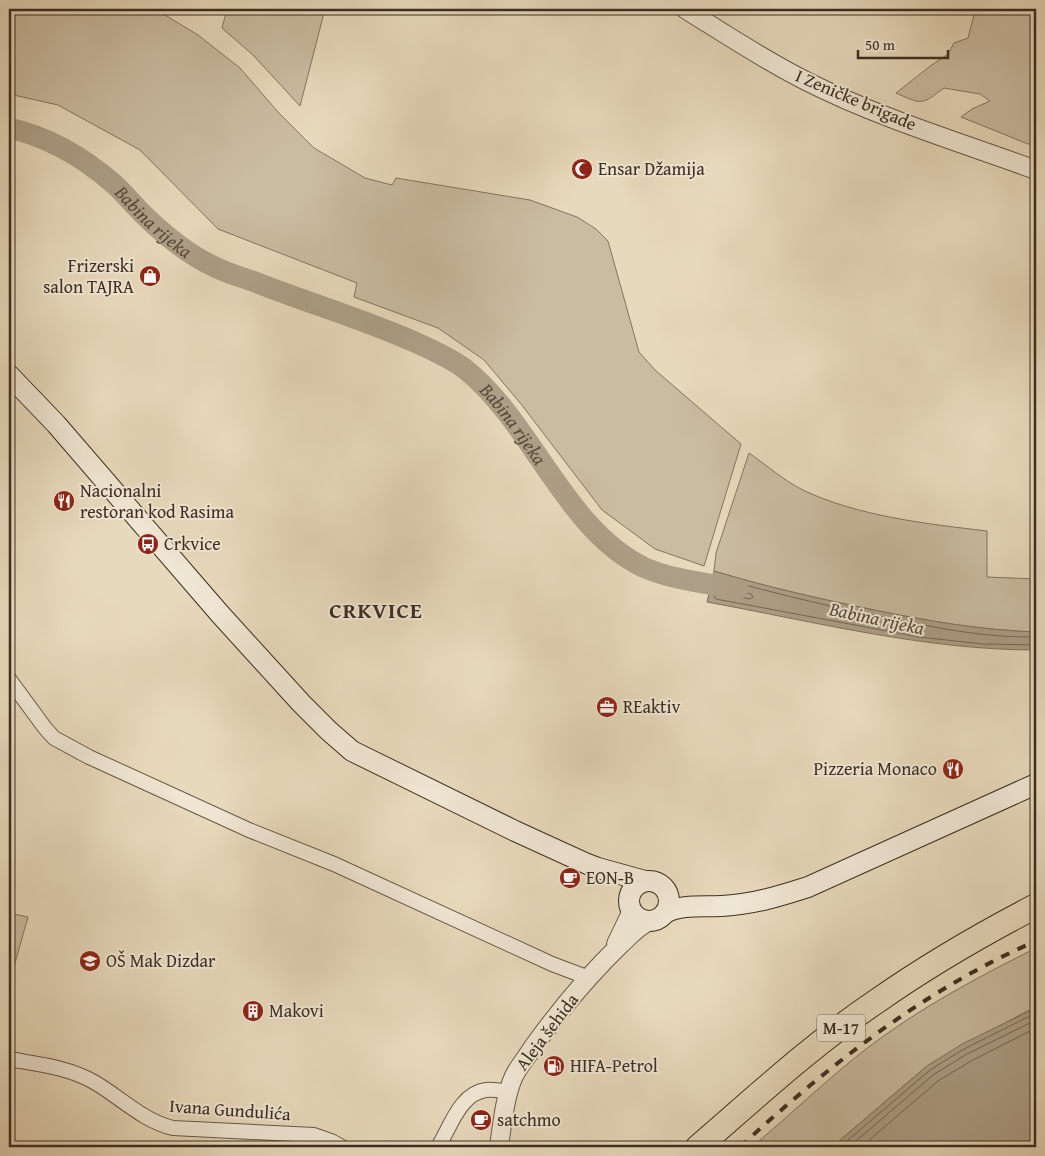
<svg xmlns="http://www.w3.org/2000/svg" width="1045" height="1156" viewBox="0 0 1045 1156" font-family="'Gentium Book Plus',serif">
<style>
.green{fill:#cabca1;stroke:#837562}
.water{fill:#ad9f87;stroke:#80725f}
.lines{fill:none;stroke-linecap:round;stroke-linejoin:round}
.shore{stroke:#746654;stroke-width:1}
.river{stroke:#ad9f87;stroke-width:21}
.minor-casing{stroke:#675948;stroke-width:16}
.tertiary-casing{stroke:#675948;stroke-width:20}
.secondary-casing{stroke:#3c2e22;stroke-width:22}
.trunk-casing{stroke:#3c2e22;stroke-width:26}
.minor{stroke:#efe6d3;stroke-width:14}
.tertiary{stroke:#efe6d3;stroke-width:18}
.secondary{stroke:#efe6d3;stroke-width:20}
.trunk{stroke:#e7d9bb;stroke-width:24}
.rail{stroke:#3c2e22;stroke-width:4;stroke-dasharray:9 9;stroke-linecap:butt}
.labels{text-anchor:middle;stroke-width:4;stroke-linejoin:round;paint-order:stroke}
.shield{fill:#efe6d3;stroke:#726557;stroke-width:1}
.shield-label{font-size:16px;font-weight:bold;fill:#3c2e22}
.street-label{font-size:18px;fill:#3c2e22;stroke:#efe6d3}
.poi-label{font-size:18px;fill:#3c2e22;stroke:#efe6d3;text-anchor:start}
.water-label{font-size:19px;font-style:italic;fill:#584a3b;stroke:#efe6d3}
.district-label{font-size:22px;font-weight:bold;letter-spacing:1px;fill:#3c2e22;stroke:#efe6d3}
</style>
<rect width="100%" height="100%" fill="#e7d9bb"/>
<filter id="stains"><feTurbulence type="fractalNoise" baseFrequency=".004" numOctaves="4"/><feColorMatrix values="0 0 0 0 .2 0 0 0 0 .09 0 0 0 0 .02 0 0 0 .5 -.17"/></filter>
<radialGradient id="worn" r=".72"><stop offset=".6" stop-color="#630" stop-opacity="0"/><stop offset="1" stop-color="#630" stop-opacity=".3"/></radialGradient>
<g class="green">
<path d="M9 9H155L198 35 240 68 278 112 314 148 365 178 392 185 396 178 530 200 577 217 596 229 608 241 639 352 655 370 741 444 704 566 655 549 602 510 521 404 484 360 438 328 354 297 357 283 218 229 140 150 58 105 9 94Z"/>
<path d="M227 9H325L300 106 253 55 222 28Z"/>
<path d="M985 9H1036V144H1028L961 117 972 109 990 101 980 94 944 88C921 105 923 105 896 93L933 64 948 54 954 43 968 38 974 15Z"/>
<path d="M749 453C765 464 786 482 803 490 857 516 927 524 987 531V577L1036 579V632C979 630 929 621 874 610 820 599 767 587 714 571L716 553Z"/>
<path d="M9 913 28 917 9 984Z"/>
<path d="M1036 948V1008L1027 1011 927 1066 832 1147H752C789 1116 824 1082 862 1052 916 1010 976 978 1036 948Z"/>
</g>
<g class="water">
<path d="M714 571C767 587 820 599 874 610 929 621 979 630 1036 632V650C925 650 816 622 707 602Z"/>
<path d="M1036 1008V1147H832L927 1066 962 1044Z"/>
</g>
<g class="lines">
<g class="shore">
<path d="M725 586 751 594 753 597 750 599 723 594 722 588Z"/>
<path d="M1036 637C986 638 937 628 888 618 832 607 776 594 720 578L718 580 714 596 716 599 919 637 983 644 1036 645"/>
<path d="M840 1147 930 1070 964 1049 1036 1013"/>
<path d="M849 1147 933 1075 967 1054 1036 1020"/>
<path d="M861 1147 938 1081 971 1061 1036 1028"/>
</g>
<path class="river" id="s1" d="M9 128C49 137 83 157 114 184 126 195 136 208 148 219 167 237 189 255 213 266 226 273 241 277 255 282 306 302 359 318 410 340 428 348 449 357 465 369 532 422 565 529 643 567 672 580 707 583 738 589"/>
<g class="minor-casing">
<g id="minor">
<path d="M9 679 45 728 54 738 89 757 249 830 334 864 552 964 589 978"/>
<path d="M9 1059C37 1064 68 1067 94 1082 120 1097 143 1121 173 1128L314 1135 331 1141 342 1147"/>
<path d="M438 1147C450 1128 460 1093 486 1090 494 1089 502 1091 509 1092"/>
</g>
</g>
<g class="tertiary-casing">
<g id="tertiary">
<path d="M685 9C725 34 764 60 806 81 879 118 959 142 1036 170"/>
<path d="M616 944 629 917 631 909"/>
<path d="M499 1147C502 1126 505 1095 514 1076 519 1066 527 1057 533 1047 559 1011 588 976 620 945 630 936 638 926 650 921"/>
</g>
</g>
<g class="secondary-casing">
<g id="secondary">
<path d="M9 375 56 424 220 614 301 703 329 731 352 751 515 831 585 863 598 868 645 881"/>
<circle cx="649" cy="901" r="20"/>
<path d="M665 913C681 904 703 907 721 906 751 905 780 896 808 887L1036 784"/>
</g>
</g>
<g class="trunk-casing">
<path id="trunk" d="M698 1147C756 1097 813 1044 877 1001 927 966 982 934 1036 906"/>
</g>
<use href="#minor" class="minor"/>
<use href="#tertiary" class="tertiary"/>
<use href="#secondary" class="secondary"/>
<use href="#trunk" class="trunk"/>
<path class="rail" d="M740 1147C828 1066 925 989 1036 941"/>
</g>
<defs>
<g id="mosque-disc" transform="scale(1.125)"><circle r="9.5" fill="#8f2418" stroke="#efe6d3"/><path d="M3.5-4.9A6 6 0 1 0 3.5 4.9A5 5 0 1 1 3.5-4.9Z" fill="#fff"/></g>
<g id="shop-disc" transform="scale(1.125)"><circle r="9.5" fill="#8f2418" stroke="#efe6d3"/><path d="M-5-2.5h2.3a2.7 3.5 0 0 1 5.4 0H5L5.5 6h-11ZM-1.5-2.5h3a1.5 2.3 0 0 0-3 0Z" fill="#fff"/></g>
<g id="restaurant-disc" transform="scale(1.125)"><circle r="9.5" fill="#8f2418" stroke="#efe6d3"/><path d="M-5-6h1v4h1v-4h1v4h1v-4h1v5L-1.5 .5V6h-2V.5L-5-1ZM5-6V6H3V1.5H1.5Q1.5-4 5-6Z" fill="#fff"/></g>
<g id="bus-disc" transform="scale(1.125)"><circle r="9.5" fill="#8f2418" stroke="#efe6d3"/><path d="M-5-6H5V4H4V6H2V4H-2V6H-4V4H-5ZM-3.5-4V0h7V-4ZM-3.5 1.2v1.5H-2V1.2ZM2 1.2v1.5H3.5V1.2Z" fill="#fff"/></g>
<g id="office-disc" transform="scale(1.125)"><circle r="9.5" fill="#8f2418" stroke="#efe6d3"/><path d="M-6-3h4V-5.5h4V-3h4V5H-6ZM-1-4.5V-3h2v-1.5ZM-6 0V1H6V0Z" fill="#fff"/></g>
<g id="cafe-disc" transform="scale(1.125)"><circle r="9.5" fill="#8f2418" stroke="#efe6d3"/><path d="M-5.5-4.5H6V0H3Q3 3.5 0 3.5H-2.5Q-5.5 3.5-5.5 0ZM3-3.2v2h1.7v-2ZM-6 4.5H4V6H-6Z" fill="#fff"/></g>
<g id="school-disc" transform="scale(1.125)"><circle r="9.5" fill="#8f2418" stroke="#efe6d3"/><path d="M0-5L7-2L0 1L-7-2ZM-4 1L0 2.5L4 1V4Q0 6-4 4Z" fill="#fff"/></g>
<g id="building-disc" transform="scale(1.125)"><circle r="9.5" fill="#8f2418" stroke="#efe6d3"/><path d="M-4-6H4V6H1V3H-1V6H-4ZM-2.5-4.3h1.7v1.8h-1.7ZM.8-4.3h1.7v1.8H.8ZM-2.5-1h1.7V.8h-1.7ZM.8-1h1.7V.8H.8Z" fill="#fff"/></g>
<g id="fuel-disc" transform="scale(1.125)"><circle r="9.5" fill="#8f2418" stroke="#efe6d3"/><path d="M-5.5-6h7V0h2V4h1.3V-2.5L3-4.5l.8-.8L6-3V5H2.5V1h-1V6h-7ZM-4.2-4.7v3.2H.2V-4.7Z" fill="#fff"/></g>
</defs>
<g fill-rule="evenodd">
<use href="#mosque-disc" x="582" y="169"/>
<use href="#shop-disc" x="150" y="276"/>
<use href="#restaurant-disc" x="64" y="501"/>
<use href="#bus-disc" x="148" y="544"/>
<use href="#office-disc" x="607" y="707"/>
<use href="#restaurant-disc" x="953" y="769"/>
<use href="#cafe-disc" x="570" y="878"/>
<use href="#school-disc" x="90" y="961"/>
<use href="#building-disc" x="253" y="1011"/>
<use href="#fuel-disc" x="554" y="1066"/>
<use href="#cafe-disc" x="481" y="1120"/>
</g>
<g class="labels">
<rect class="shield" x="817" y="1014.5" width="48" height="27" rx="4"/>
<g class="shield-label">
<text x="841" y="1034">M-17</text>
</g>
<g class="street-label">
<text transform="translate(856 100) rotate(23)" y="6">I Zeničke brigade</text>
<text transform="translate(547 1032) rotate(-53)" y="6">Aleja šehida</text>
<text transform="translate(230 1110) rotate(4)" y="6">Ivana Gundulića</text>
</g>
<g class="poi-label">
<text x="598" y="175">Ensar Džamija</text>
<text x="134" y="272" text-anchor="end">Frizerski<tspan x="134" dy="21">salon TAJRA</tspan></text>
<text x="80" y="497">Nacionalni<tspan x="80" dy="21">restoran kod Rasima</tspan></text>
<text x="164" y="550">Crkvice</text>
<text x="623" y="713">REaktiv</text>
<text x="937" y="775" text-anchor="end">Pizzeria Monaco</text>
<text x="586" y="884">EON-B</text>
<text x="106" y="967">OŠ Mak Dizdar</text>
<text x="269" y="1017">Makovi</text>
<text x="570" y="1072">HIFA-Petrol</text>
<text x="497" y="1126">satchmo</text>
</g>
<g class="water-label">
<text dy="7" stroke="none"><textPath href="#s1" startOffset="175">Babina rijeka</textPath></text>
<text dy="7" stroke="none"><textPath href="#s1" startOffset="596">Babina rijeka</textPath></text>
<text transform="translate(877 618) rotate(12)" y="7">Babina rijeka</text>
</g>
<g class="district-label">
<text x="376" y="618">CRKVICE</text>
</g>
</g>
<rect width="1045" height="1156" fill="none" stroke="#e7d9bb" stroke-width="30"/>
<rect x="10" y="10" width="1025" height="1136" fill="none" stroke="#3c2e22" stroke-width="2.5"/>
<rect x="15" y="15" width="1015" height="1126" fill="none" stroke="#3c2e22"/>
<path d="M858 50v8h90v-8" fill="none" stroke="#3c2e22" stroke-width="2.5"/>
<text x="865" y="50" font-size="15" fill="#3c2e22" stroke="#efe6d3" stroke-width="4" paint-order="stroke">50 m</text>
<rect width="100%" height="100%" filter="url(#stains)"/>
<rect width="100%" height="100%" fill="url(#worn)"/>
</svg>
